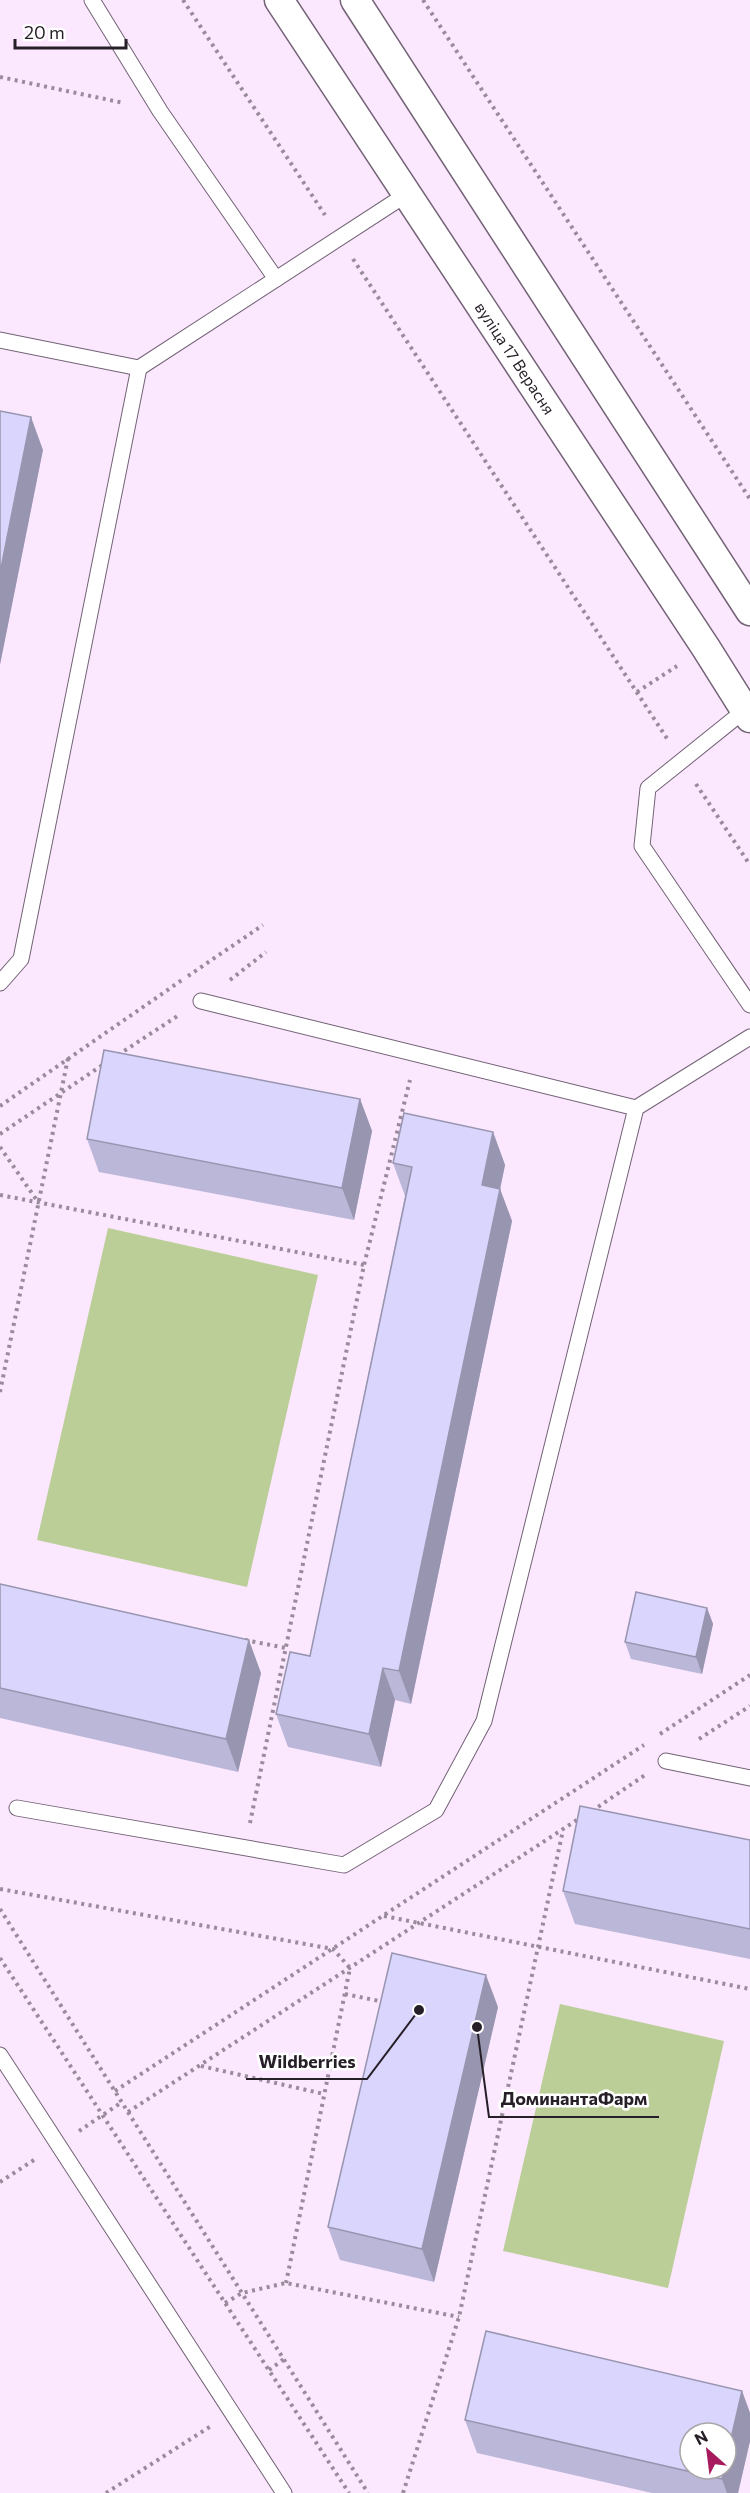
<svg xmlns="http://www.w3.org/2000/svg" width="750" height="2493" viewBox="0 0 750 2493" font-family="Commissioner,sans-serif">
<style>
.green{fill:#bbce97}
.lines{fill:none;stroke-linecap:round;stroke-linejoin:round}
.service-casing{stroke:#736276;stroke-width:17}
.minor-casing{stroke:#736276;stroke-width:31}
.path{stroke:#9a8b9c;stroke-width:4;stroke-dasharray:3 4.5;stroke-linecap:butt}
.service{stroke:#fff;stroke-width:15}
.minor{stroke:#fff;stroke-width:28}
.wall{fill:#bbb7d9}
.shaded-wall{fill:#9895b0}
.building{fill:#d9d5fc;stroke:#9895b0;stroke-width:1.5}
.labels{text-anchor:middle;stroke-width:5;stroke-linejoin:round;paint-order:stroke}
.street-label{font-size:16px;fill:#271f28;stroke:#fff}
.leader{fill:none;stroke:#271f28;stroke-width:2}
.callout-dot{fill:#271f28;stroke:#fff;stroke-width:2}
.callout-label{font-size:18px;text-anchor:middle;font-weight:bold;fill:#271f28;stroke:#fff;stroke-width:5;stroke-linejoin:round;paint-order:stroke}
</style>
<rect width="100%" height="100%" fill="#fbe7fe"/>
<g class="green">
<path d="M108 1228 318 1275 247 1587 37 1540Z"/>
<path d="M560 2004 724 2041 668 2288 503 2251Z"/>
</g>
<g class="lines">
<g class="service-casing">
<g id="service">
<path d="M92 0 160 111 276 279"/>
<path d="M0 340 139 368 407 194"/>
<path d="M750 706 648 788 642 846 750 1005"/>
<path d="M0 983 21 959 139 368"/>
<path d="M201 1001 636 1108"/>
<path d="M666 1761 750 1778"/>
<path d="M17 1808 344 1865 436 1810 484 1721 636 1108 750 1037"/>
<path d="M0 2055 284 2493"/>
</g>
</g>
<g class="minor-casing">
<g id="minor">
<path id="s1" d="M279 0 706 648 750 718"/>
<path d="M355 0 750 611"/>
</g>
</g>
<g class="path">
<path d="M183 0 325 215"/>
<path d="M423 0 750 499"/>
<path d="M0 77 124 103"/>
<path d="M353 259 668 740"/>
<path d="M637 692 677 666"/>
<path d="M696 784 750 865"/>
<path d="M188 976 263 925"/>
<path d="M230 980 266 952"/>
<path d="M118 1055 179 1015"/>
<path d="M0 1106 182 980"/>
<path d="M0 1134 104 1064"/>
<path d="M0 1147 38 1202"/>
<path d="M0 1195 364 1265"/>
<path d="M0 1392 68 1058"/>
<path d="M245 1640 286 1648"/>
<path d="M660 1734 750 1675"/>
<path d="M699 1739 750 1706"/>
<path d="M592 1811 645 1775"/>
<path d="M250 1823 364 1265 410 1080"/>
<path d="M0 1889 333 1949 350 1968 286 2283"/>
<path d="M0 1909 368 2493"/>
<path d="M384 1916 750 1989"/>
<path d="M0 1958 349 2493"/>
<path d="M345 1994 384 2002"/>
<path d="M201 2066 324 2094"/>
<path d="M115 2091 644 1745"/>
<path d="M128 2112 580 1818"/>
<path d="M79 2131 122 2102"/>
<path d="M0 2182 37 2158"/>
<path d="M225 2303 242 2293 286 2283 459 2317"/>
<path d="M269 2370 284 2359"/>
<path d="M106 2493 211 2426"/>
<path d="M403 2493 459 2317 563 1830"/>
</g>
<use href="#service" class="service"/>
<use href="#minor" class="minor"/>
</g>
<g class="wall">
<path d="M360 1099 372 1131 354 1220 99 1172 87 1139Z"/>
<path d="M493 1132 505 1165 500 1189 512 1221 411 1704 395 1700 381 1767 288 1747 276 1714 310 1656 405 1196 393 1163Z"/>
<path d="M0 1584 261 1673 238 1772 0 1718Z"/>
<path d="M707 1608 713 1624 702 1674 631 1659 625 1642Z"/>
<path d="M750 1840V1959L575 1924 563 1891Z"/>
<path d="M498 2007 434 2282 340 2260 328 2227Z"/>
<path d="M742 2391 750 2413V2441L738 2493H652L477 2453 465 2420Z"/>
</g>
<g class="shaded-wall">
<path d="M31 417 43 450 0 665V573Z"/>
<path d="M360 1099 372 1131 354 1220 342 1188Z"/>
<path d="M493 1132 505 1165 500 1189 512 1221 411 1704 399 1671 482 1185Z"/>
<path d="M707 1608 713 1624 702 1674 696 1657Z"/>
<path d="M249 1640 261 1673 238 1772 226 1739Z"/>
<path d="M383 1668 395 1700 381 1767 369 1734Z"/>
<path d="M486 1975 498 2007 434 2282 422 2249Z"/>
<path d="M742 2391 750 2413V2441L738 2493H727L722 2479 724 2469H726V2460Z"/>
</g>
<g class="building">
<path d="M0 411 31 417 0 573Z"/>
<path d="M104 1050 360 1099 342 1188 87 1139Z"/>
<path d="M404 1113 493 1132 482 1185 500 1189 399 1671 383 1668 369 1734 276 1714 290 1652 310 1656 412 1167 393 1163Z"/>
<path d="M0 1584 249 1640 226 1739 0 1688Z"/>
<path d="M636 1592 707 1608 696 1657 625 1642Z"/>
<path d="M580 1806 750 1840V1929L563 1891Z"/>
<path d="M392 1953 486 1975 422 2249 328 2227Z"/>
<path d="M486 2331 742 2391 726 2460V2433H690V2469H724L722 2479 465 2420Z"/>
</g>
<g class="labels">
<g class="street-label">
<text dy="6" stroke="none"><textPath href="#s1" startOffset="429">вуліца 17 Верасня</textPath></text>
</g>
</g>
<path class="leader" d="M419 2010L367 2079H246M477 2027L489 2117H659"/>
<g class="callout-dot">
<circle cx="419" cy="2010" r="6"/>
<circle cx="477" cy="2027" r="6"/>
</g>
<g class="callout-label">
<text x="307" y="2068">Wildberries</text>
<text x="574" y="2105">ДоминантаФарм</text>
</g>
<g transform="translate(708 2451) rotate(332)"><circle r="28" fill="#ffffff" stroke="#a9a5a9" stroke-width="1.5"/>
<path d="M0-4.5L10 22L0 15L-10 22Z" fill="#a71b5e"/>
<text y="-9" font-size="16" font-weight="bold" text-anchor="middle" fill="#271f28">N</text>
</g>
<path d="M15 39v9h111v-9" fill="none" stroke="#271f28" stroke-width="3"/>
<text x="24" y="39" font-size="18" fill="#271f28" stroke="#ffffff" stroke-width="4.5" paint-order="stroke">20 m</text>
</svg>
